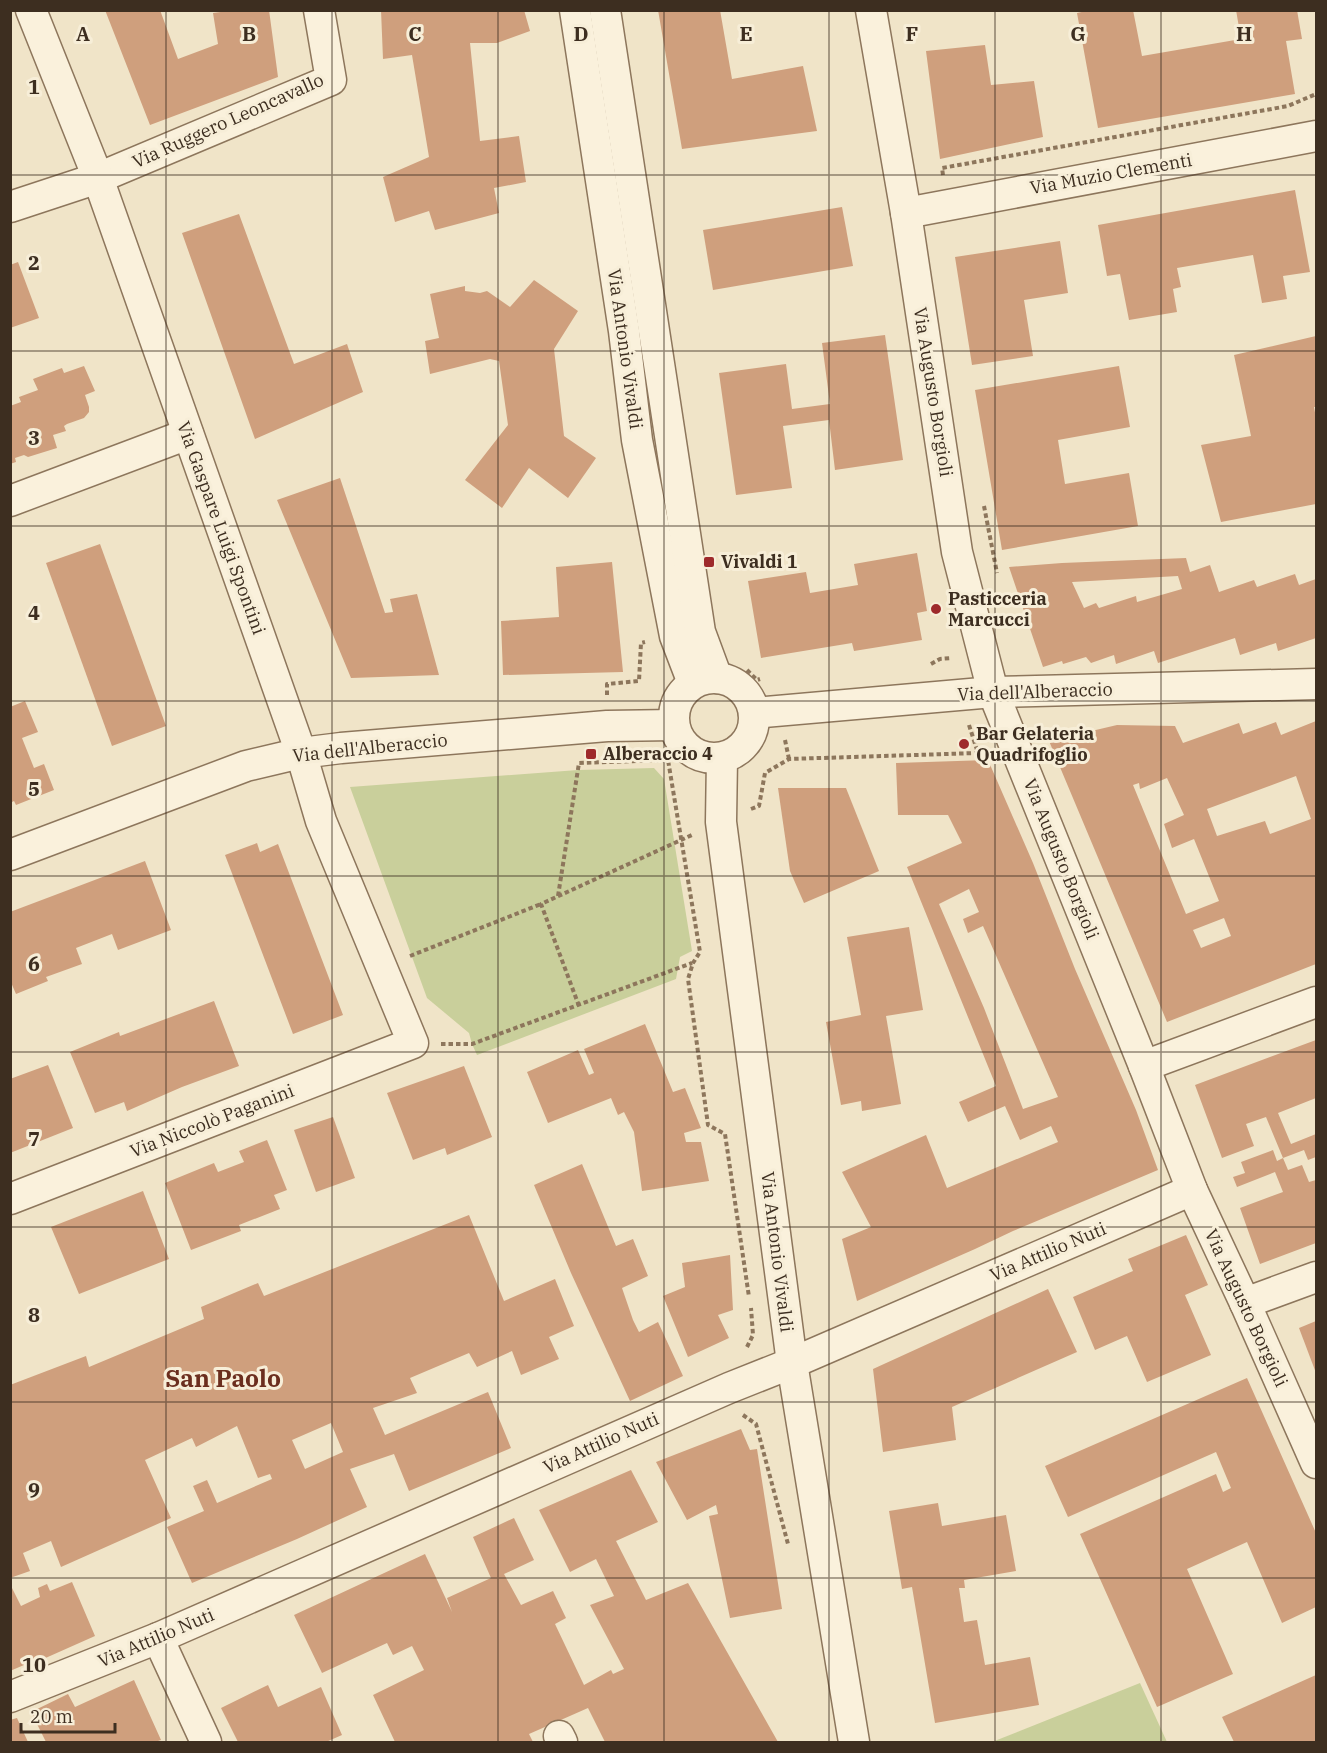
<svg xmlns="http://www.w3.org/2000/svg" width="1327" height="1753" viewBox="0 0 1327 1753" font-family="'IBM Plex Serif',serif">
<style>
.green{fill:#c9cf9b}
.building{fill:#cf9f7d;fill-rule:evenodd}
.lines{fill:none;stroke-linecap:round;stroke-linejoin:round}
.minor-casing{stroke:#8d765c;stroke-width:33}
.path{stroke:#8d765c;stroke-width:4;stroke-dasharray:4.5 3;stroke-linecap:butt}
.minor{stroke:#faf1dc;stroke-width:30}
.grid{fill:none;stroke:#3d2e20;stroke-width:1.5;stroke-opacity:0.55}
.poi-dot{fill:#9e2a2b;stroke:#f7eed8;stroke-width:2}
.labels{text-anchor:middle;stroke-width:6;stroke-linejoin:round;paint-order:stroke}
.street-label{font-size:18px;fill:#3d2e20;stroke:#f7eed8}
.poi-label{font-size:18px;font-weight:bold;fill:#3d2e20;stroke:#f7eed8;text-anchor:start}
.district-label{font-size:24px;font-weight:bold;fill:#6b2e1e;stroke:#f7eed8}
.grid-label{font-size:20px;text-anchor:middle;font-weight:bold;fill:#3d2e20;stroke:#f7eed8;stroke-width:6;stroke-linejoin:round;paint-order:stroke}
</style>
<rect width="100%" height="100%" fill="#f0e4c8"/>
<g class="green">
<path d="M654 768 664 779 692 951 680 957 676 979 477 1055 472 1044 469 1033 427 998 350 787 578 770Z"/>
<path d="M1140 1683 1167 1742H992Z"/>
</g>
<g class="building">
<path d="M105 10H160L178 59 218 44 213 13 236 10H269L278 77 150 125Z"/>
<path d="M381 10H524L530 31 497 43H470L480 141 519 136 526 182 494 188 499 213 435 230 429 211 395 222 383 177 429 157 412 55 383 59Z"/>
<path d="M658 10H720L732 79 803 66 817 131 682 149Z"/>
<path d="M1091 10H1133L1142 56 1241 39 1236 10H1297L1302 39 1286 41 1295 94 1098 128 1077 13Z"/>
<path d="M985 45 991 85 1034 81 1043 137 940 159 926 51Z"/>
<path d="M1295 190 1310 272 1283 276 1287 299 1262 303 1253 255 1177 268 1181 287 1173 289 1177 312 1129 320 1120 274 1107 276 1098 225Z"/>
<path d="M842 207 853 266 713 290 703 230Z"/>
<path d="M239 214 294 364 347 344 363 392 255 439 182 233Z"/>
<path d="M1060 241 1068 293 1024 300 1033 356 972 365 955 257Z"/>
<path d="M18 262 39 318 10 328V265Z"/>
<path d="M534 280 578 311 554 349 564 436 596 458 568 498 529 468 502 508 465 480 508 425 499 361 490 359 430 374 425 341 439 338 430 294 465 286V291L480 293 487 291 510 307Z"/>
<path d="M885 335 903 460 835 470 829 420 783 426 792 488 736 495 719 373 786 364 792 409 830 404 822 343Z"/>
<path d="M1316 336V407H1314L1316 418V504L1221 522 1201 445 1251 436 1234 355Z"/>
<path d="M84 366 95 391 85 395 89 407V412L84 418 67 424 64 426 66 431 53 435 57 448 28 457 24 455 15 458 16 462 10 464V406L21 402 19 397 38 390 33 379 62 368 64 373Z"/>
<path d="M1119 366 1130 427 1058 440 1065 484 1129 473 1138 526 1002 550 975 390Z"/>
<path d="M340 478 385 613 393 612 390 599 417 594 439 675 351 678 277 500Z"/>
<path d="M100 544 166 726 112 746 46 563Z"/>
<path d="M917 553 927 611 917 613 922 640 854 651 852 643 761 658 748 581 806 572 810 593 858 585 854 564Z"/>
<path d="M1186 558 1190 572 1210 565 1219 592 1254 580 1257 587 1295 574 1299 585 1316 579V638L1278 651 1276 643 1240 655 1235 638 1158 663 1154 651 1116 664 1114 655 1091 663 1086 657 1063 664 1062 661 1043 667 1009 567 1062 563ZM1178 576 1182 589 1137 602 1136 596 1099 608 1096 603 1084 608 1072 582Z"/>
<path d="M612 562 623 672 503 675 501 621 559 617 556 567Z"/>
<path d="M25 701 38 732 22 738 34 768 44 764 54 790 16 805 14 801 10 803V707Z"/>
<path d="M1316 721V964L1167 1022 1049 741 1117 725 1175 726 1183 743 1239 723 1243 734 1276 722 1281 735ZM1296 776 1311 819 1270 834 1265 821 1217 836 1207 809ZM1167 778 1184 815 1164 824 1172 848 1194 839 1219 901 1186 914 1133 785 1139 783 1140 789ZM1224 918 1231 936 1201 948 1193 930Z"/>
<path d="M988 760 1033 863 1075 969 1136 1110 1158 1170 1013 1231 975 1249 857 1301 842 1239 871 1227 842 1172 926 1135 947 1188 1058 1142 1051 1126 1020 1140 1005 1106 968 1122 959 1102 996 1086 907 867 962 843 948 815H898L896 763ZM969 889 979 912 963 919 968 933 983 926 1058 1097 1023 1109 984 1008 939 904Z"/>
<path d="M778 788H846L879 871 804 903 790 871Z"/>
<path d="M257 843 260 852 278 844 343 1015 293 1034 225 855Z"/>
<path d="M145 861 171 930 118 950 112 934 76 948 82 964 46 977 48 981 16 994 10 980V912Z"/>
<path d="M909 927 923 1010 886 1016 901 1104 862 1111 861 1101 841 1105 826 1022 861 1015 847 937Z"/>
<path d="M214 1001 239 1066 182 1087 127 1111 124 1102 95 1113 70 1052 119 1032 120 1036Z"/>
<path d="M645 1024 673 1092 685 1088 701 1128 684 1133 686 1142H701L709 1181 642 1191 634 1132 624 1112 618 1115 611 1098 548 1123 527 1072 578 1050 589 1075 594 1073 584 1049Z"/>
<path d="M1316 1040V1098L1278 1113 1291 1144 1316 1134V1157L1308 1160 1304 1150 1283 1158 1266 1117 1246 1124 1254 1146 1222 1158 1195 1085Z"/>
<path d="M48 1065 73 1128 10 1153V1079Z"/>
<path d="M464 1066 492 1137 447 1155 445 1148 413 1160 387 1093Z"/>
<path d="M333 1117 355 1178 316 1192 294 1130Z"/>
<path d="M267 1140 287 1190 274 1195 280 1209 239 1225 241 1231 191 1250 165 1183 214 1163 218 1172 244 1162 239 1151Z"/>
<path d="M1273 1150 1277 1161 1283 1158 1288 1170 1302 1165 1309 1182 1316 1180V1243L1260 1264 1240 1208 1283 1192 1275 1172 1237 1187 1233 1177 1245 1173 1241 1162Z"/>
<path d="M582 1164 616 1246 633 1239 648 1276 622 1288 633 1320 639 1332 658 1322 683 1376 630 1401 571 1273 534 1185Z"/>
<path d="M143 1191 169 1259 79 1294 51 1227Z"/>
<path d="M469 1215 504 1301 555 1279 574 1326 549 1337 559 1359 521 1375 512 1351 477 1367 469 1353 410 1378 417 1393 373 1408 385 1435 488 1392 511 1448 409 1491 394 1454 350 1469 367 1507 297 1539 192 1583 167 1527 204 1511 193 1486 207 1480 217 1503 272 1479 270 1474 258 1478 237 1426 196 1447 192 1438 145 1460 171 1518 61 1567 51 1541 23 1553 30 1571 10 1578V1385L86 1356 89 1367 204 1319 201 1307 258 1283 264 1296ZM331 1423 343 1452 305 1469 292 1440Z"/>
<path d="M1186 1235 1208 1285 1185 1295 1211 1355 1147 1382 1127 1336 1095 1350 1073 1297 1133 1271 1128 1259Z"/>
<path d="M730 1255 733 1310 718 1315 729 1338 688 1357 663 1296 685 1287 682 1263Z"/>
<path d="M1048 1289 1077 1352 952 1407 956 1440 883 1452 873 1369Z"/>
<path d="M1316 1321V1373L1299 1328Z"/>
<path d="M1247 1378 1316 1533V1607L1282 1623 1247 1542 1187 1569 1233 1674 1157 1707 1080 1534 1216 1474 1223 1492 1231 1488 1216 1452 1068 1517 1045 1466Z"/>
<path d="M741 1429 750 1450 757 1449 782 1609 730 1618 709 1516 718 1514 716 1505 687 1520 656 1462Z"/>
<path d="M631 1470 658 1522 616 1541 646 1600 688 1583 778 1742H605L588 1708 529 1734 533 1742H395L373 1695 424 1670 412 1646 393 1655 387 1643 322 1673 294 1615 425 1554 452 1612 447 1598 491 1578 473 1537 514 1518 534 1560 504 1574 521 1605 553 1591 566 1618 555 1624 584 1685 611 1670 613 1674 624 1669 590 1605 614 1596 596 1559 570 1572 539 1510Z"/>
<path d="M938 1503 942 1526 1006 1515 1016 1571 964 1580 965 1588H959L964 1622 977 1620 985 1665 1030 1657 1039 1705 935 1723 912 1587 902 1589 889 1511Z"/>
<path d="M72 1582 95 1636 32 1664 31 1662 10 1671V1584L21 1606 40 1597 38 1588 47 1584 50 1591Z"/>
<path d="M1316 1675V1742H1234L1222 1717Z"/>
<path d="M134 1680 161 1740 155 1742H46L31 1712 68 1694 75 1707Z"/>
<path d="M268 1685 278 1707 321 1687 342 1735 326 1742H238L221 1708Z"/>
<path d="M17 1718 28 1742H10V1720Z"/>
</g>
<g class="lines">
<g class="minor-casing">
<g id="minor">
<path d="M575 10 624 331 637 440 675 636 693 683"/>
<path d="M605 10 700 632 717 678"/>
<path d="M871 10 906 213 957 552 993 692 1144 1066 1192 1190 1245 1303 1316 1463"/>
<path d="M10 207 98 178 331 80 319 10"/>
<path d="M906 213 1316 136"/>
<path d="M10 501 188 434"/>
<circle cx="714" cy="718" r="40"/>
<path d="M754 713 993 692 1316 684"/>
<path d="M722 758 721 822 792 1363 854 1742"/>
<path d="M10 855 246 766 301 753 341 748 607 726 674 725"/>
<path d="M1144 1066 1316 1002"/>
<path d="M10 1199 413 1043 321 821 301 753 98 178 31 10"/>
<path d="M1245 1303 1316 1277"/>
<path d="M158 1638 206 1742"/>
<path d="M10 1697 158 1638 729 1388 792 1363 1192 1190"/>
<path d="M559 1736 562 1742"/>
</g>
</g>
<g class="path">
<path d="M943 175 942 168 1288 106 1316 94"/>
<path d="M984 506 997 573"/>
<path d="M931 664 940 659 952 658"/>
<path d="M747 670 757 680 760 679"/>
<path d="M607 695V684L639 681 641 643 645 642"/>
<path d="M969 725 978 753H981"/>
<path d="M785 740 789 759"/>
<path d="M751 809 759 806 765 773 789 759 978 753"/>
<path d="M558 896 579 763 668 760 700 952 693 963 688 979 708 1125 725 1134 749 1297"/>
<path d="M410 956 541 904"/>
<path d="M579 1006 541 904 692 835"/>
<path d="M441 1044H472L692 963"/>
<path d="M747 1347 753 1335 751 1308"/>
<path d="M743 1415 756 1424 788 1544"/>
</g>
<use href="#minor" class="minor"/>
</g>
<path class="grid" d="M166 10V1742M332 10V1742M498 10V1742M664 10V1742M829 10V1742M995 10V1742M1161 10V1742M10 175H1316M10 351H1316M10 526H1316M10 701H1316M10 876H1316M10 1052H1316M10 1227H1316M10 1402H1316M10 1578H1316"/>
<g class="poi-dot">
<rect x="703" y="556" width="12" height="12" rx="3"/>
<circle cx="936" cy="609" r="6"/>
<circle cx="964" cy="744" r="6"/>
<rect x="585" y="748" width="12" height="12" rx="3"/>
</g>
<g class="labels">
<g class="street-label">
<text transform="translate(228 121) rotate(-24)" y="6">Via Ruggero Leoncavallo</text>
<text transform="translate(1111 174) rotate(-10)" y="6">Via Muzio Clementi</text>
<text transform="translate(625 349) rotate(82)" y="6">Via Antonio Vivaldi</text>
<text transform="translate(933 392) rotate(81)" y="6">Via Augusto Borgioli</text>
<text transform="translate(221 528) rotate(70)" y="6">Via Gaspare Luigi Spontini</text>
<text transform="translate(1035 692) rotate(-2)" y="6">Via dell'Alberaccio</text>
<text transform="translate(370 748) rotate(-6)" y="6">Via dell'Alberaccio</text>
<text transform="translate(1061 859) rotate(68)" y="6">Via Augusto Borgioli</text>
<text transform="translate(212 1121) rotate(-21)" y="6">Via Niccolò Paganini</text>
<text transform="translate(777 1252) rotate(83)" y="6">Via Antonio Vivaldi</text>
<text transform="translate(1048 1252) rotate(-23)" y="6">Via Attilio Nuti</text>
<text transform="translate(1246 1308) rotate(65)" y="6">Via Augusto Borgioli</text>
<text transform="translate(601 1443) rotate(-24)" y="6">Via Attilio Nuti</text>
<text transform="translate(156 1638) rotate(-23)" y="6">Via Attilio Nuti</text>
</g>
<g class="poi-label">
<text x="721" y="568">Vivaldi 1</text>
<text x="948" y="605">Pasticceria<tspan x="948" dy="21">Marcucci</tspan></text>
<text x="976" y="740">Bar Gelateria<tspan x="976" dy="21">Quadrifoglio</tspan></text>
<text x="603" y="760">Alberaccio 4</text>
</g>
<g class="district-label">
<text x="223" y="1387">San Paolo</text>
</g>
</g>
<g class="grid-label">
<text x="83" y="41">A</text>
<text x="249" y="41">B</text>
<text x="415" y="41">C</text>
<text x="581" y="41">D</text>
<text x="746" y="41">E</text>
<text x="912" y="41">F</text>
<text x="1078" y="41">G</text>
<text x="1244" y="41">H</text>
<text x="34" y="94">1</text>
<text x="34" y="270">2</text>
<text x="34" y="445">3</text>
<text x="34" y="620">4</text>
<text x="34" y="796">5</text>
<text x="34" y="971">6</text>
<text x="34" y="1146">7</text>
<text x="34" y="1322">8</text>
<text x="34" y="1497">9</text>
<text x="34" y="1672">10</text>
</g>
<rect width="1327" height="1753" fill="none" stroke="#3d2e20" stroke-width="24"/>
<path d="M21 1723v9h94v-9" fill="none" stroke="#3d2e20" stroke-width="3"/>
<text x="30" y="1723" font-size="18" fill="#3d2e20" stroke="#f7eed8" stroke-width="4.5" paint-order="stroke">20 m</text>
</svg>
